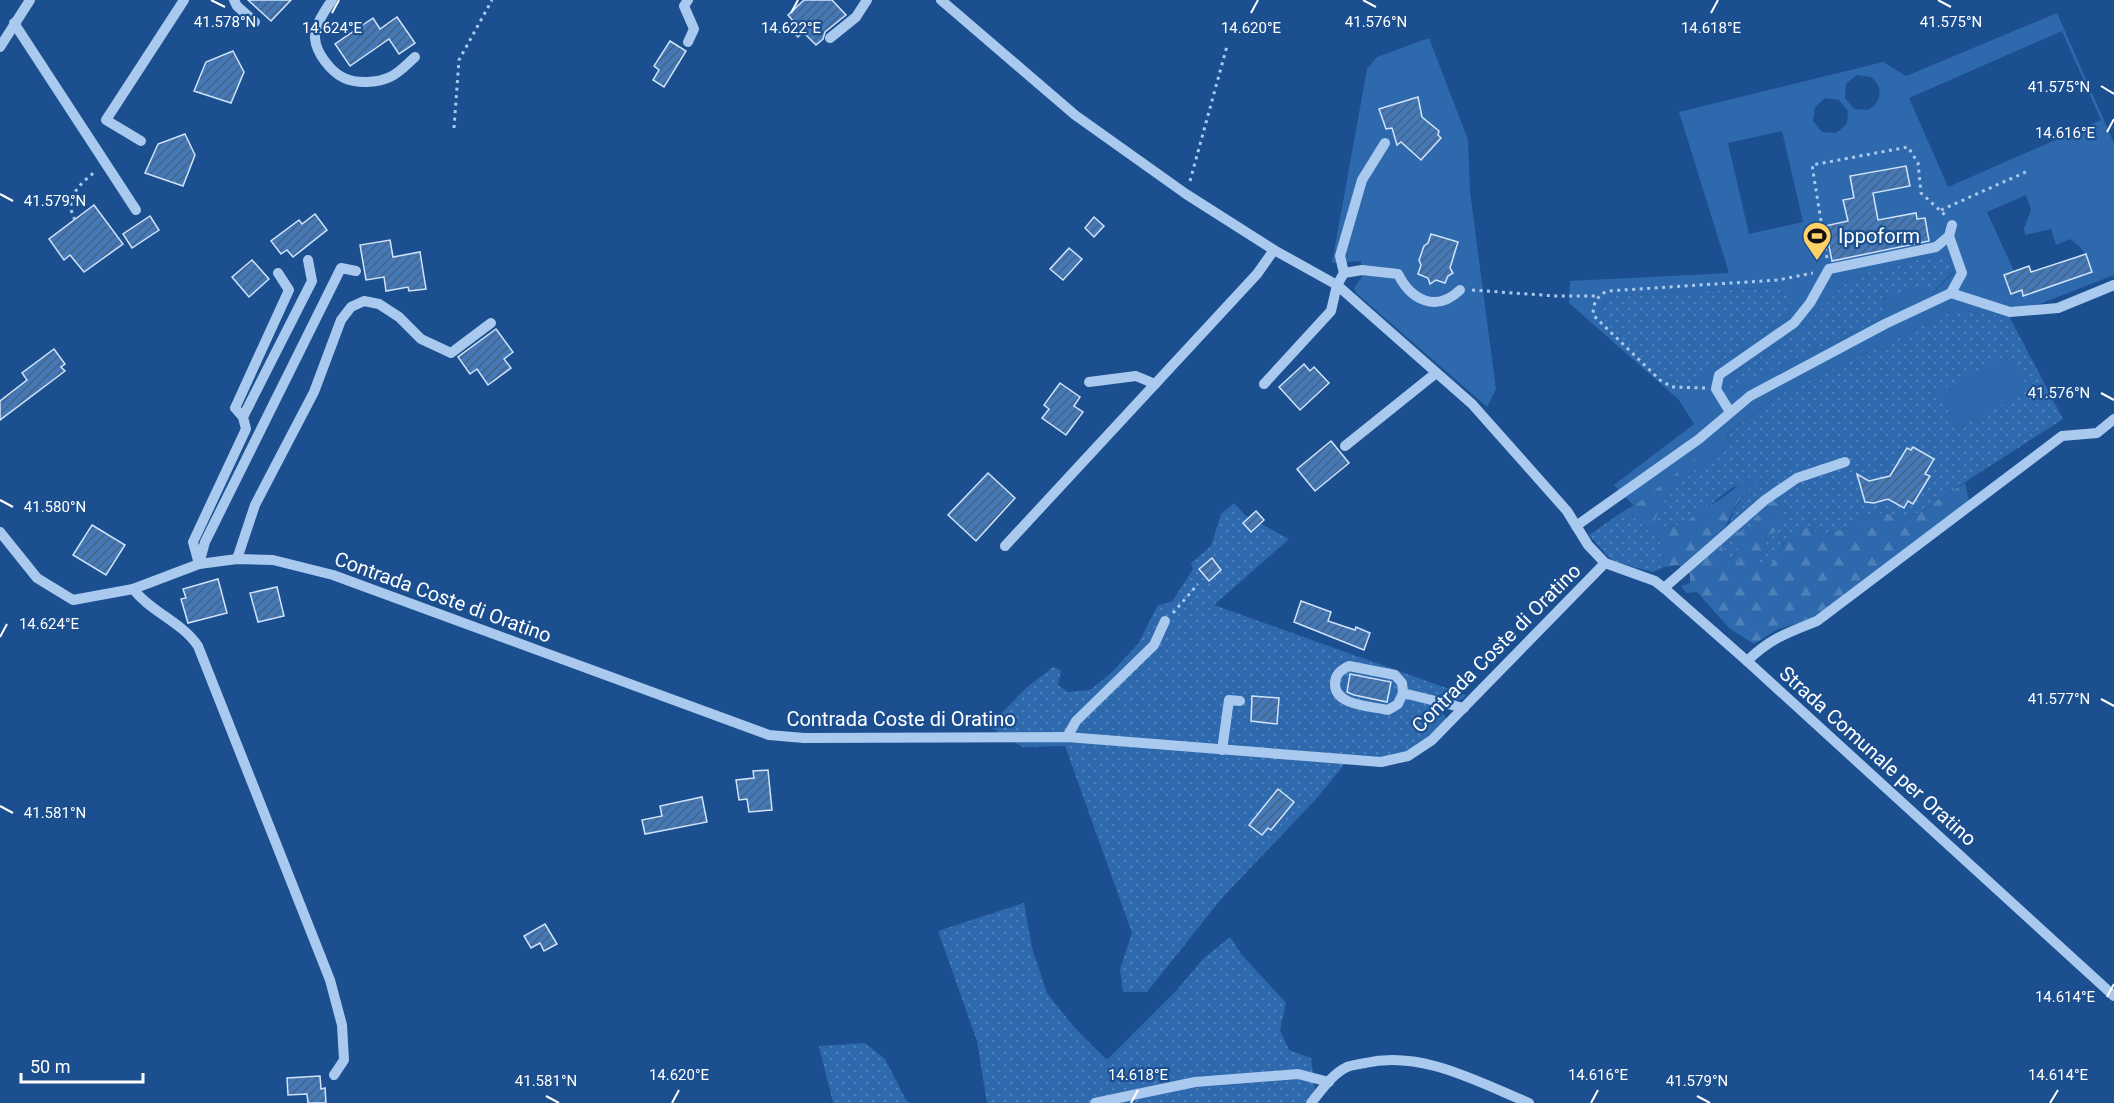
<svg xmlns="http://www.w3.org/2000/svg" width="2114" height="1103" viewBox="0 0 2114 1103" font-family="Roboto,sans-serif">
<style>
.grass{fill:url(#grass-dots)}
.forest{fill:url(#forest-firs)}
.garden{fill:#2e69ad;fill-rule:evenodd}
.building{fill:url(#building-hatch);stroke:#cfe3fa;stroke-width:1.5}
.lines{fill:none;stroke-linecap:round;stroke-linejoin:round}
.path{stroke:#a9c9ee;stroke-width:3;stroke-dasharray:3 4.5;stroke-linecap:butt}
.minor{stroke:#a9c9ee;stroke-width:10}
.ticks{fill:none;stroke:#fff;stroke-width:2}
.labels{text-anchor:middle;stroke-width:4.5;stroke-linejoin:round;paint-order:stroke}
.poi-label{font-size:20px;fill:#fff;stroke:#1b4f8f;text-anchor:start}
.street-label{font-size:20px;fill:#fff;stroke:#1b4f8f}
.ticks-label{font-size:15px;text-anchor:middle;fill:#fff;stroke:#1b4f8f;stroke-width:4.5;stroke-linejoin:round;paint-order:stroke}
</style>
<defs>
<pattern id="grass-dots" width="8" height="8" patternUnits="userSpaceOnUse" patternTransform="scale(1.5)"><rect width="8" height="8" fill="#2e69ad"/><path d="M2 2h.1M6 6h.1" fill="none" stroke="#4d80b9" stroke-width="1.8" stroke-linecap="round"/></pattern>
<pattern id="forest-firs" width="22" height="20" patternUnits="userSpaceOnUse" patternTransform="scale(1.5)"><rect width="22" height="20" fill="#2e69ad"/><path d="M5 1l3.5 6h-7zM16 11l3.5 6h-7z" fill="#4d80b9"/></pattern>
<pattern id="building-hatch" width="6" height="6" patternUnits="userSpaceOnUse" patternTransform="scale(1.5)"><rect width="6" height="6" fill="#4478b7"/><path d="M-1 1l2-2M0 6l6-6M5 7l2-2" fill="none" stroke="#486282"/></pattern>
</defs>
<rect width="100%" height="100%" fill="#1b4f8f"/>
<g class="grass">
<path d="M1941 254 1950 258 1954 271 1932 293 1883 298 1886 315 1880 320 1729 390 1725 382 1738 370 1796 334 1848 281 1872 271Z"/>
<path d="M1775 287C1789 294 1798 303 1787 318L1693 382H1676L1662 378 1606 323 1600 315 1603 304 1616 296Z"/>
<path d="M1954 310 2009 316 2063 419 1945 495 1921 512 1901 518 1885 513 1865 516 1848 528 1822 536 1809 526 1783 544 1779 554 1770 566 1753 561 1765 547 1767 536 1780 505 1770 502 1751 535 1735 545 1741 554 1739 562 1728 559 1722 548V531L1730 522 1733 511 1747 490 1762 478 1732 488 1684 524 1664 527 1655 520C1660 506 1669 492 1681 481 1697 467 1719 459 1731 440L1727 435 1777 396Z"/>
<path d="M1234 503 1245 515 1289 539 1214 605 1466 695 1463 699 1451 702 1443 714 1448 720 1406 755 1381 760 1348 756 1343 766 1316 799 1222 898 1147 992H1123L1120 969 1132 933 1065 746 1023 747 989 726 1026 688 1053 667 1061 670 1058 685 1068 692 1090 690 1110 674 1138 644 1158 605 1172 602 1193 569 1191 563 1211 546 1221 514Z"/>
<path d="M1625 510 1657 537 1663 549 1664 567 1653 572 1616 562 1609 558 1589 535Z"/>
<path d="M1024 903 1032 948 1047 993 1074 1027 1107 1060 1175 992 1204 958 1230 937 1242 955 1286 1003 1280 1030 1289 1050 1311 1058 1315 1090 1304 1103H987L977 1041 938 931Z"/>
<path d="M865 1043 885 1059 906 1100 910 1103H833L819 1046Z"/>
</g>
<path class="forest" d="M1722 430 1731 440C1719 459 1697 467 1681 481 1670 491 1660 506 1655 520L1664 527 1684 524 1700 511 1722 498 1750 477 1763 478C1749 488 1742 495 1733 510 1729 518 1728 524 1722 531V548L1728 559 1739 562 1740 554 1735 545 1733 533 1743 531 1751 535 1756 516 1770 501 1781 505 1780 529 1767 536 1765 547 1753 561 1770 566C1783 549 1786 531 1809 526L1822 536 1848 528 1865 516 1885 513 1901 518 1921 512 1945 495 1965 483 1969 501 1818 618 1778 629 1754 644 1729 628 1697 592 1686 593 1681 586 1690 583V574L1678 565 1664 567 1663 549 1657 537 1625 510 1633 506 1635 498Z"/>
<g class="garden">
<path d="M2057 13 2114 143V275L2009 316 1954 310 1777 396 1634 506 1614 485 1694 424 1679 400 1569 303 1570 281 1729 273 1679 112 1883 62 1906 76ZM2062 31 2101 120 1948 187 1909 98ZM1857 75 1871 77C1884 88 1882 102 1868 110L1854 109 1845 98 1846 84ZM1825 98 1839 100 1848 111 1847 124 1836 133 1822 132 1813 121 1815 107ZM1782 131 1803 222 1749 234 1728 143ZM2026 195 2031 210 2024 228 2025 235 2051 229 2056 245 2070 239 2079 246 2085 254 2032 272 2029 266 2014 271 1987 212ZM1941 254 1950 258 1954 272 1933 293 1924 285 1883 299 1886 315 1880 320 1729 389 1725 382 1738 370 1796 334 1848 281 1872 271ZM1775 287C1788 294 1798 303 1787 318L1693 382H1676L1662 378 1606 323 1600 315 1603 304 1616 296Z"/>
<path d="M1429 38 1468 140 1470 192 1496 389 1487 407 1356 293 1354 288 1362 277 1361 261 1332 263 1367 69 1377 57Z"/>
<path d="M2009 354 2029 390 1958 429 1938 392Z"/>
</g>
<g class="building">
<path d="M248 0H291L271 21Z"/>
<path d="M804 0H832L846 15 825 32 823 39 816 45 803 32 798 37 789 27 794 22 788 15Z"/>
<path d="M397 17 415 43 399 54 389 39 350 66 335 44 373 18 380 29Z"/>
<path d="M670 41 686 51 664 87 653 80 659 70 654 66Z"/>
<path d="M233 51 244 72 231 103 194 91 206 62Z"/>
<path d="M1418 97 1422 117 1439 131 1438 135 1441 138 1421 160 1401 142 1397 145 1392 128 1386 129 1379 109Z"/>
<path d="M185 134 195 155 183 186 145 173 158 144Z"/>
<path d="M1906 166 1910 186 1873 193 1878 220 1916 213 1917 219 1925 218 1929 241 1832 261 1825 226 1848 221 1843 200 1854 198 1850 176Z"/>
<path d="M94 205 123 244 84 272 70 255 64 260 49 239Z"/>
<path d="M315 214 327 230 293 257 287 250 281 254 271 241 299 220 302 224Z"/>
<path d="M150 216 159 230 132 248 123 234Z"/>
<path d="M1094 217 1104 226 1094 237 1085 228Z"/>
<path d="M1431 234 1458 242 1450 268 1453 273 1448 276 1445 283 1436 280 1430 284 1428 278 1418 274 1421 265 1419 260 1424 246 1428 243Z"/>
<path d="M390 240 393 257 420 252 426 289 409 291 408 287 386 291 384 277 366 280 360 245Z"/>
<path d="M1069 248 1082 259 1063 280 1050 269Z"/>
<path d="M2086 254 2092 272 2023 296 2022 290 2011 294 2004 275 2029 266 2031 272Z"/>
<path d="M252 260 269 279 249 297 232 277Z"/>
<path d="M496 329 513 352 504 359 511 368 488 385 477 369 470 374 458 357Z"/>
<path d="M54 349 65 364 61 367 65 371 0 420V401L27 380 22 373Z"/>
<path d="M1304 364 1310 371 1314 367 1329 383 1300 410 1279 387Z"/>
<path d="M1060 383 1080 397 1074 406 1083 412 1066 435 1042 418 1049 409 1044 405Z"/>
<path d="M1331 441 1349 463 1315 491 1297 469Z"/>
<path d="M1913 447 1934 459 1925 474 1930 476 1913 504 1908 501 1904 508 1888 499 1874 503 1865 502 1857 474 1869 481 1890 476 1907 448 1911 450Z"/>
<path d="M988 473 1015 498 976 541 948 515Z"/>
<path d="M1256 511 1264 520 1251 532 1243 523Z"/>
<path d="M92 525 125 545 106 575 73 555Z"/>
<path d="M1212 558 1221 570 1209 581 1199 569Z"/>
<path d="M218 579 227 613 188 623 181 599 186 598 183 589Z"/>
<path d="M277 587 284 616 258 622 250 593Z"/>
<path d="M1301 601 1331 612 1328 621 1355 630 1356 627 1370 633 1364 650 1294 622Z"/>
<path d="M1350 674 1391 682 1387 702 1354 695 1347 692Z"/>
<path d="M1252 696 1279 698 1277 724 1251 721Z"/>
<path d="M768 770 772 810 749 812 747 799 739 800 736 780 754 778 753 771Z"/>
<path d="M1278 789 1294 802 1271 830 1268 828 1262 835 1249 825Z"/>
<path d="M702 797 707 822 645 834 642 820 662 816 660 806Z"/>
<path d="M545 924 557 944 544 951 540 943 531 948 524 936Z"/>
<path d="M320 1076 321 1089 325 1088 326 1103H308L307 1094 288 1095 287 1078Z"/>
</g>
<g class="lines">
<g class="path">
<path d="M454 128 459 60 492 0"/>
<path d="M1190 181 1227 46"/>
<path d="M1941 210 2028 171"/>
<path d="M75 220C63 198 80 184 96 171"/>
<path d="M1827 258 1812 165 1908 147 1918 163 1921 193 1945 215"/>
<path d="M1472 290 1555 296H1599"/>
<path d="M1705 388 1672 387 1660 380 1593 315C1593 304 1596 297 1607 291L1778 280 1813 273"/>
<path d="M1173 613 1198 584"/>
</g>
<g class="minor">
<path d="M234 0 237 6 255 22"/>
<path d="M332 0C325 11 315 24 315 38 316 53 331 72 344 78 357 84 377 83 390 77 399 73 407 64 415 57"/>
<path d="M688 0 684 6 694 29 688 42"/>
<path d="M941 0 1075 115 1186 194 1274 250 1337 285 1472 404 1567 511 1588 545 1605 563 1655 581 1664 588 1747 661 2114 996"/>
<path d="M14 23 136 210"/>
<path d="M830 38 856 17 867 0"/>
<path d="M0 47 30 0"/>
<path d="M141 141 106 120 184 0"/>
<path d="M1949 236 1962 273 1951 293 2010 312 2058 308 2114 285"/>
<path d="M308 260 312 281 243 417 246 429 193 542 199 564 205 542 341 268 356 271"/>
<path d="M1344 273 1340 256 1362 180 1385 143"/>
<path d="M1089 382 1136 376 1155 384"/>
<path d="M1264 384 1331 311 1337 285 1344 273 1362 270 1398 274C1411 300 1436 313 1460 290"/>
<path d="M1730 412 1716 389 1719 375 1794 323 1810 303 1829 269 1936 247 1949 236 1952 225"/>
<path d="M243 417 235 408 289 290 278 273"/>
<path d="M1345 446 1436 373"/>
<path d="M1576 526 1699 439 1750 396 1885 324 1951 293"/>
<path d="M0 532 37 578 73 600 133 589 199 564 237 559 273 560 333 575 769 735 804 738 1067 737 1381 762 1408 756 1432 740 1605 563"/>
<path d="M1005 546 1257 274 1274 250"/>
<path d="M237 559 255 505 314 392 341 320 351 307 364 301 379 304 399 317 421 339 451 353 491 323"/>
<path d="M1664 588 1765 500 1797 478 1845 462"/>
<path d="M133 589C151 612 182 622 198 646L330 980 342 1025 344 1060 334 1075"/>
<path d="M1747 661C1771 638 1787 633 1817 621L2062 436 2097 433 2114 419"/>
<path d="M1349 666 1395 675 1402 683 1403 693 1398 704 1388 710C1371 706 1335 706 1335 684 1335 674 1341 670 1349 666Z"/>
<path d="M1403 693 1464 708"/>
<path d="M1067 737 1076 721 1154 645 1165 621"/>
<path d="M1222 750 1229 700 1240 701"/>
<path d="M1095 1103 1195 1082 1298 1074 1329 1082"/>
<path d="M1311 1103C1321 1091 1332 1074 1347 1067 1352 1065 1359 1064 1365 1063 1422 1050 1478 1082 1529 1103"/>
</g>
</g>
<path class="ticks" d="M211 0 225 7M1363 0 1376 7M1938 0 1951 7M332 13 339 0M791 13 798 0M1251 13 1258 0M1711 13 1718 0M2101 86 2114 94M2107 132 2114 119M0 194 13 201M2101 393 2114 400M0 500 13 507M0 637 7 624M2101 699 2114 706M0 806 13 813M2107 997 2114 984M546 1096 559 1103M1697 1096 1710 1103M672 1103 679 1090M1131 1103 1138 1090M1591 1103 1598 1090M2050 1103 2058 1090"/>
<defs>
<g id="stadium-pin" transform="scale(1.5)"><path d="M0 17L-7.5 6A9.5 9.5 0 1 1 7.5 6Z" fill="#ffd166" stroke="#1b4f8f"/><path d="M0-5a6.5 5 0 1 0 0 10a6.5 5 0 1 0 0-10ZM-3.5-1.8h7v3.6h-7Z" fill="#111"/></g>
</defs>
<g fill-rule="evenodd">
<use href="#stadium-pin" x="1817" y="236"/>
</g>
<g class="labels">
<g class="poi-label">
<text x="1838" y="243">Ippoform</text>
</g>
<g class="street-label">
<text transform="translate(443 597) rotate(20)" y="7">Contrada Coste di Oratino</text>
<text transform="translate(1496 648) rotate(-45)" y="7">Contrada Coste di Oratino</text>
<text x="901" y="726">Contrada Coste di Oratino</text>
<text transform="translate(1878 756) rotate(42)" y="7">Strada Comunale per Oratino</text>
</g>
</g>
<g class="ticks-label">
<text x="1951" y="27">41.575°N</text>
<text x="225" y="27">41.578°N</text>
<text x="1376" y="27">41.576°N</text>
<text x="332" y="33">14.624°E</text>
<text x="791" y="33">14.622°E</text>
<text x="1251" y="33">14.620°E</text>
<text x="1711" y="33">14.618°E</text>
<text x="2059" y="92">41.575°N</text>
<text x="2065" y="138">14.616°E</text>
<text x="55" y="206">41.579°N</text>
<text x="2059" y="398">41.576°N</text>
<text x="55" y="512">41.580°N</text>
<text x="49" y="629">14.624°E</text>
<text x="2059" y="704">41.577°N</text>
<text x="55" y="818">41.581°N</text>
<text x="2065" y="1002">14.614°E</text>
<text x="679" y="1080">14.620°E</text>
<text x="1138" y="1080">14.618°E</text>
<text x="1598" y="1080">14.616°E</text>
<text x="2058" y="1080">14.614°E</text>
<text x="546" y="1086">41.581°N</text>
<text x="1697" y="1086">41.579°N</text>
</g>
<path d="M21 1073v9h122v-9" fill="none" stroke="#ffffff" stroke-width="3"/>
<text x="30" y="1073" font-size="18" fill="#ffffff" stroke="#1b4f8f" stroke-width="4.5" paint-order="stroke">50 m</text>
</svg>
